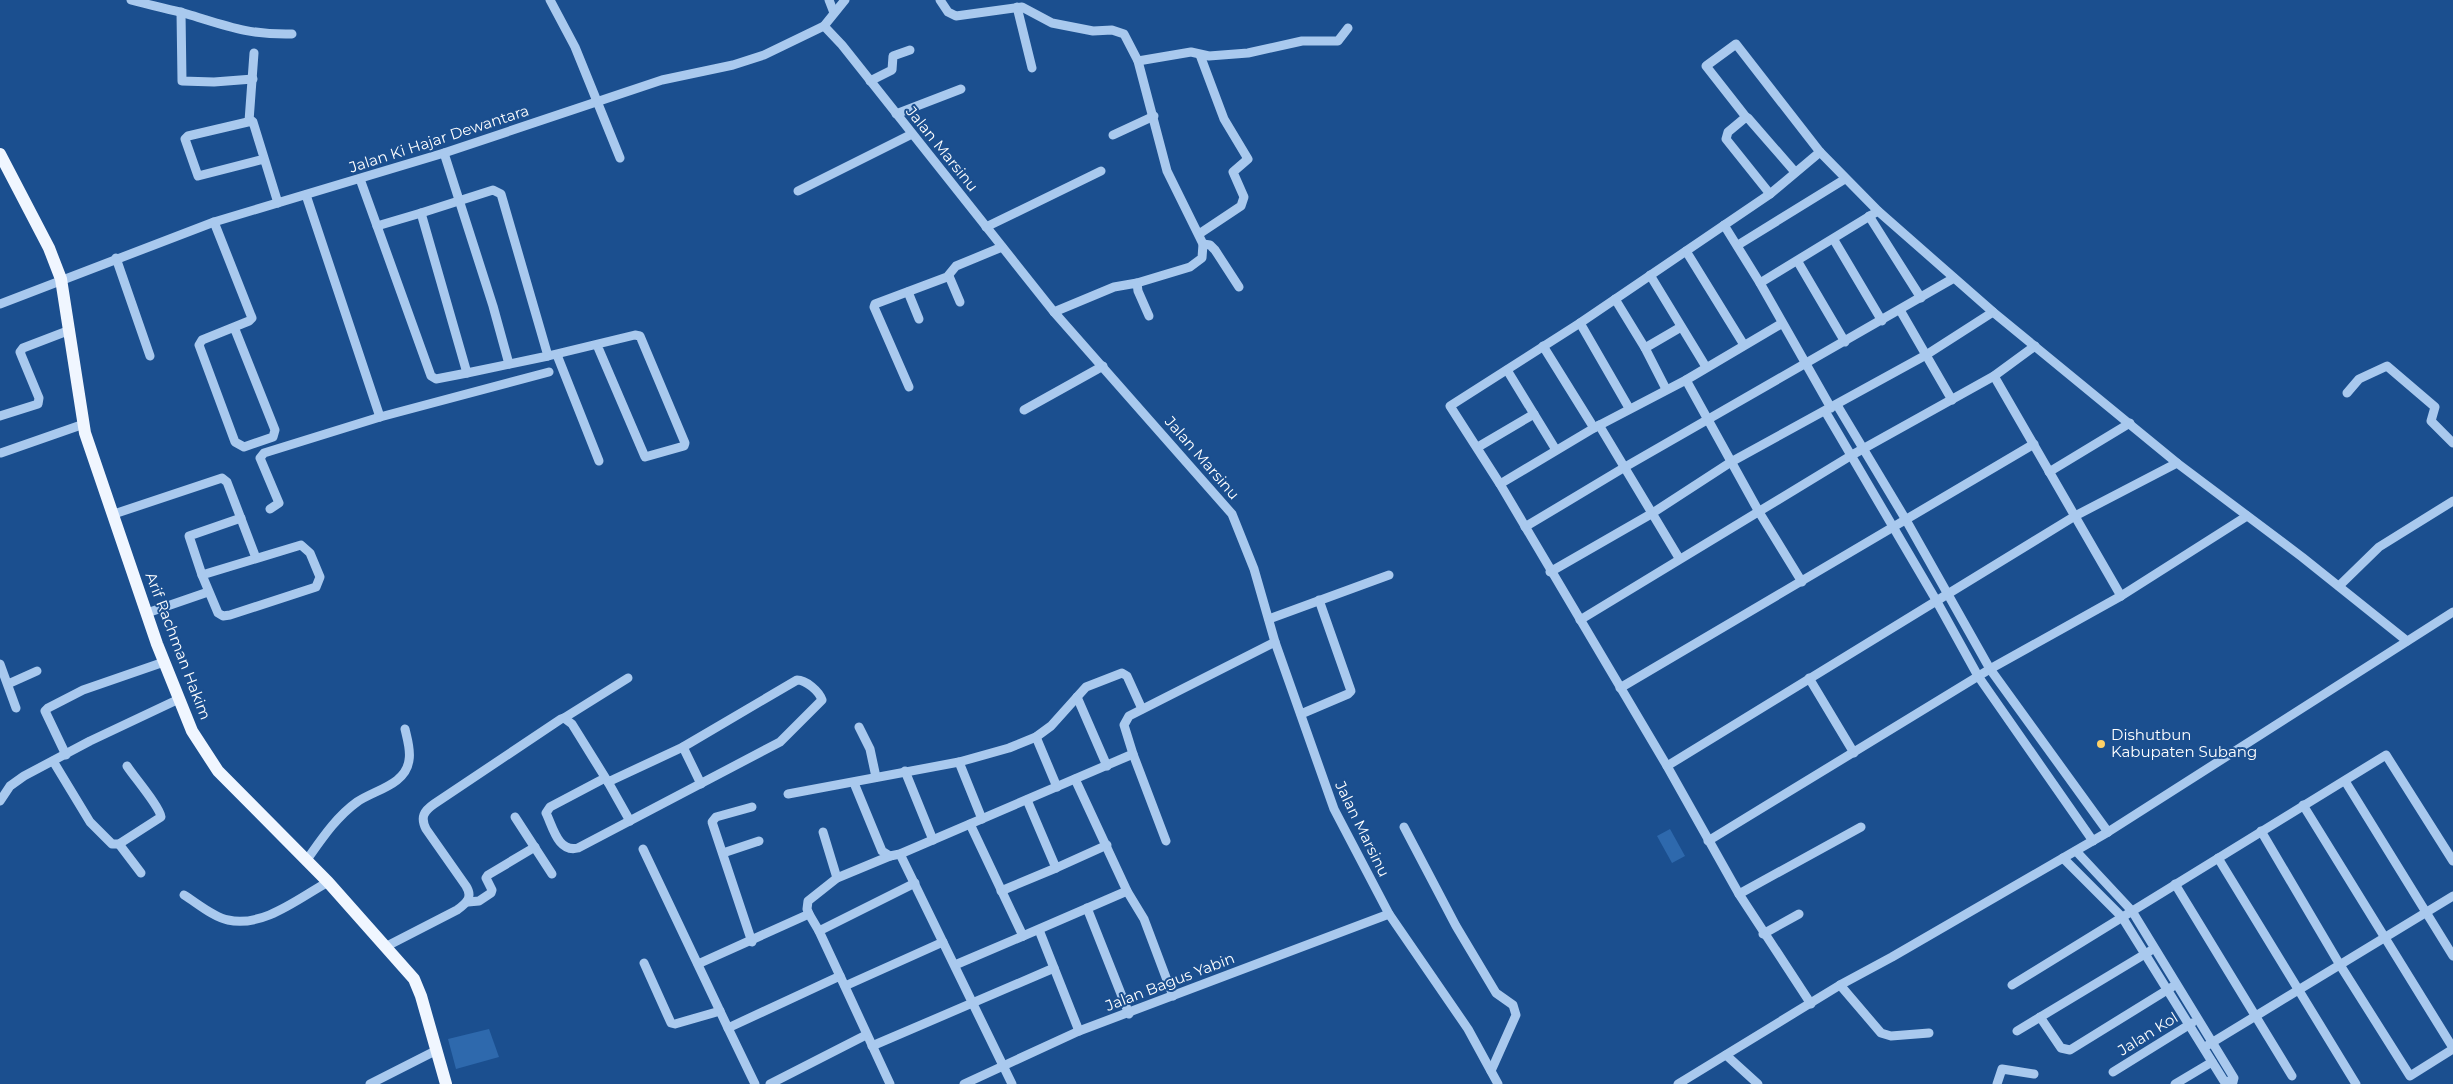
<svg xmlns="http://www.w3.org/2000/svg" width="2453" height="1084" viewBox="0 0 2453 1084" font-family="Montserrat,sans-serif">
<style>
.green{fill:#2e69ad}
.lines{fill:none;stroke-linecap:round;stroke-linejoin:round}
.minor{stroke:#a9c9ee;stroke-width:9}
.major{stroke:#f0f6ff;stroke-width:12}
.poi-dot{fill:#ffd166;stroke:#1b4f8f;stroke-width:2}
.labels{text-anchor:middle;stroke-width:4;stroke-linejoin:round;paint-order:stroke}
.street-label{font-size:15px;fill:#fff;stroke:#1b4f8f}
.poi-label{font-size:15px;fill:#fff;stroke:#1b4f8f;text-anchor:start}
</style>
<rect width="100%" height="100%" fill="#1b4f8f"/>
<g class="green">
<path d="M1670 829 1685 856 1672 863 1657 836Z"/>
<path d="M489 1029 499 1057 456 1069 448 1039Z"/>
</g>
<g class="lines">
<g class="minor">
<path d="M131 0C149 5 168 9 187 14 227 26 248 35 292 34"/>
<path d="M550 0 575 47 620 158"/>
<path d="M829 0 834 13"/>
<path d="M940 0 948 12 956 16 1022 7 1052 23 1093 31 1112 30 1124 34 1138 61 1167 171 1203 244 1202 258 1190 267 1137 283"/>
<path d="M1017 7 1032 68"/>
<path d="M181 12 182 81 214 82 253 79"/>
<path d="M824 26 842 45 1054 312 1232 514 1254 569 1275 642 1334 809 1389 914 1468 1029 1498 1084"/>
<path d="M1138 61 1191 52 1209 56 1248 53 1302 41H1338L1348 28"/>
<path d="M870 81 892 70 893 56 910 50"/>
<path d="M896 114 961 89"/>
<path d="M1746 117 1706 66 1736 44 1820 152 1878 211 1993 312 2177 463 2302 557 2407 641"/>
<path d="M249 121 254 53"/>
<path d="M1113 135 1154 116"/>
<path d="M444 153 493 306 509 364"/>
<path d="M264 159 198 176 185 139 188 136 252 121 253 122 278 203"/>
<path d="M360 179 377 226"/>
<path d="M493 190 501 194 548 356 467 373 421 213Z"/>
<path d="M798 191 912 134"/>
<path d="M1770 194 1726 139 1728 132 1746 117 1748 118 1795 172"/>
<path d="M306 195 380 417"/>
<path d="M421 213 377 226 431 376 436 379 467 373"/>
<path d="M1869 216 1921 298"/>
<path d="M214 222 252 318 249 321 202 340 199 345 235 442 244 447 273 437 275 430 234 327"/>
<path d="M1724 225 1760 283 1831 408"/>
<path d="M986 227 1101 171"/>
<path d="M1199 234 1241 206 1244 197 1233 172 1248 159 1224 119 1200 55"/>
<path d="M1834 240 1882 321"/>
<path d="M1203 244 1210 245 1215 250 1239 287"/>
<path d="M1738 245 1845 179"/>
<path d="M1686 251 1744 345"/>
<path d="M116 258 150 356"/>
<path d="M1798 262 1845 342"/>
<path d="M1650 275 1706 367"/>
<path d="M949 276 960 302"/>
<path d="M1760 283 1878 211"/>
<path d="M908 292 919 319"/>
<path d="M1615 299 1645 348 1666 389"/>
<path d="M0 304 214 222 444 153 662 80 733 65 764 55 824 26 845 0"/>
<path d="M1900 310 1952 400"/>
<path d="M1054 312 1114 287 1137 283 1138 291 1149 316"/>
<path d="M1580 323 1629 408"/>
<path d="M1543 346 1594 428"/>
<path d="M1645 348 1681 327"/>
<path d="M557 355 599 461"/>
<path d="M548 356 635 335 640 336 685 443 684 446 645 457 597 345"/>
<path d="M1507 370 1556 450"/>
<path d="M1994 376 2121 596"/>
<path d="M1686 380 1759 512 1802 582"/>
<path d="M909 387 874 307 875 304 947 277 956 266 1002 247"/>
<path d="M2347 393 2359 379 2387 366 2435 407 2431 421 2453 443"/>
<path d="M1837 405 1906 520 1990 669 2108 832"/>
<path d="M1024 410 1103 366"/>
<path d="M1825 411 1936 600 1978 676 2093 841"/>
<path d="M0 416 38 404 39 398 22 357 20 352 23 348 70 330"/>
<path d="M1599 425 1679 558"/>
<path d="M1478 447 1534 414"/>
<path d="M1 453 84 424"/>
<path d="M2049 472 2130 423"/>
<path d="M1500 484 1594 428 1686 380 1781 324"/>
<path d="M270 509 279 503 260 458 264 453 380 417 549 372"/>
<path d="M114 514 222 478 227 482 256 558"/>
<path d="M1525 527 1625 467 1954 278"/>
<path d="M301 545 310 553 320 577 316 587 230 615 223 616 218 613 202 575Z"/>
<path d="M1550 572 1651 514 1731 462 1926 355 1993 312"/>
<path d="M202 575 189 536 241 518"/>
<path d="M2339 586 2379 547 2453 501"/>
<path d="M147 613 208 592"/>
<path d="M1269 619 1389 575"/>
<path d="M1580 620 1852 455 1994 376 2035 346"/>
<path d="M0 664 16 708"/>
<path d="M1809 678 1854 753"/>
<path d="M8 684 37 671"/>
<path d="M1620 688 2034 444"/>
<path d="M1077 697 1107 766"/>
<path d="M1301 714 1348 694 1351 691 1319 600"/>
<path d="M564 718 628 678"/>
<path d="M859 727 870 749 876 777"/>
<path d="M1036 737 1057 787"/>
<path d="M683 747 701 784"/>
<path d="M1133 754 1166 841"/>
<path d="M66 755 45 711 48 708 83 690 164 662"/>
<path d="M53 761 90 822 112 844H119L161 817C160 807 134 777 127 766"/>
<path d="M959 762 1009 748 1036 737 1051 726 1086 687 1122 673 1127 676 1142 709"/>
<path d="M1667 766 2075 516 2177 463"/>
<path d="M905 771 933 840"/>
<path d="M605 778 550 807 546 813C553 827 558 853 578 848L780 742 822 700C819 691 806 680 797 680L683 747 608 782"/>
<path d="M1075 779 1127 891 1144 919 1173 996"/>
<path d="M2345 781 2453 956"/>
<path d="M854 783 882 851 890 856 900 854 1133 754 1124 725 1129 716 1275 642"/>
<path d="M788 794 959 762 982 819"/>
<path d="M1027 800 1056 868 1107 845"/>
<path d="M0 801 10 786 24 776 90 741 179 699"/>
<path d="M2303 805 2453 1048"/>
<path d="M752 807 716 817 712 822 752 942"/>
<path d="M515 817 552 874"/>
<path d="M970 824 1023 936 1127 891"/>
<path d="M1404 827 1456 926 1496 993 1513 1005 1516 1015 1491 1071"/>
<path d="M2261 831 2340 965 2410 1076 2453 1049"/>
<path d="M823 832 837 878"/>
<path d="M1708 841 1990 669 2121 596 2247 516"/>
<path d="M119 844 141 873"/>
<path d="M643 849 728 1028"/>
<path d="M723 853 759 841"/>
<path d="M900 854 1012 1084"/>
<path d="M2063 858 2122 917 2224 1081 2233 1082 2234 1078 2132 911 2076 851"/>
<path d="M2218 858 2356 1084"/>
<path d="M306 861C321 840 336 817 357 802 374 790 406 785 409 760 411 750 407 738 405 729"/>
<path d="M2175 884 2292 1076"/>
<path d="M1001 891 1056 868"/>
<path d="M1739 894 1861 827"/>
<path d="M184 895C197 903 213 917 228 920 263 928 299 898 328 882"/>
<path d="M468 902 479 901 491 893 492 890 486 878 488 875 535 847"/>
<path d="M1087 908 1129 1014"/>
<path d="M809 914 807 909 808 901 837 878 890 856"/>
<path d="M1039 930 1079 1031"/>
<path d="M1763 934 1799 914"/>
<path d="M387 946 457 910C467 903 473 897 466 886L426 829C420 817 424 811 434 804L561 719 564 718 572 724 608 782 630 821"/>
<path d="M644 963 671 1023 675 1024 720 1011"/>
<path d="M698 964 809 914 819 931"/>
<path d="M955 965 1023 936"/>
<path d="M840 976 819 931 915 883"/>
<path d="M1840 985 1881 1033 1891 1036 1929 1033"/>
<path d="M2012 985 2386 755 2453 861"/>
<path d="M845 986 943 942"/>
<path d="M1811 1004 1739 894 1667 766 1500 484 1450 406 1580 323 1770 194 1820 152"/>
<path d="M2040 1017 2061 1048 2070 1050 2172 987"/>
<path d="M2017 1031 2150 951"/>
<path d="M2208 1045 2453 896"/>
<path d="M872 1046 1054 968"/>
<path d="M1726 1055 1758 1084"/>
<path d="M2113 1072 2192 1023"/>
<path d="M370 1084 437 1050"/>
<path d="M755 1084 728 1028 840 976 890 1084"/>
<path d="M770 1084 866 1035"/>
<path d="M964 1084 1079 1031 1389 914"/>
<path d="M1678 1084 1840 985 1892 957 2108 832 2453 612"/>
<path d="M1997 1084 2002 1069 2034 1074"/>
<path d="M2175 1084 2212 1062"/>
</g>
<path class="major" d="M0 154 49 248 61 279 85 433 157 644 192 731 218 771 328 882 414 979 421 996 446 1084"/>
</g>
<circle class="poi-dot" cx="2101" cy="744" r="5"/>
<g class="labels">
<g class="street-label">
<text transform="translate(439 139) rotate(-18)" y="5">Jalan Ki Hajar Dewantara</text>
<text transform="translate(942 149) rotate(51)" y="5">Jalan Marsinu</text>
<text transform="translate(1202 458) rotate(49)" y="5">Jalan Marsinu</text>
<text transform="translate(178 646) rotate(69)" y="5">Arif Rachman Hakim</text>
<text transform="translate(1362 829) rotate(64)" y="5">Jalan Marsinu</text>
<text transform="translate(1170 982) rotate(-21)" y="5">Jalan Bagus Yabin</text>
<text transform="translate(2148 1034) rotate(-32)" y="5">Jalan Kol</text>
</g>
<g class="poi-label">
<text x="2111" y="740">Dishutbun<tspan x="2111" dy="17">Kabupaten Subang</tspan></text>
</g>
</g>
</svg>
